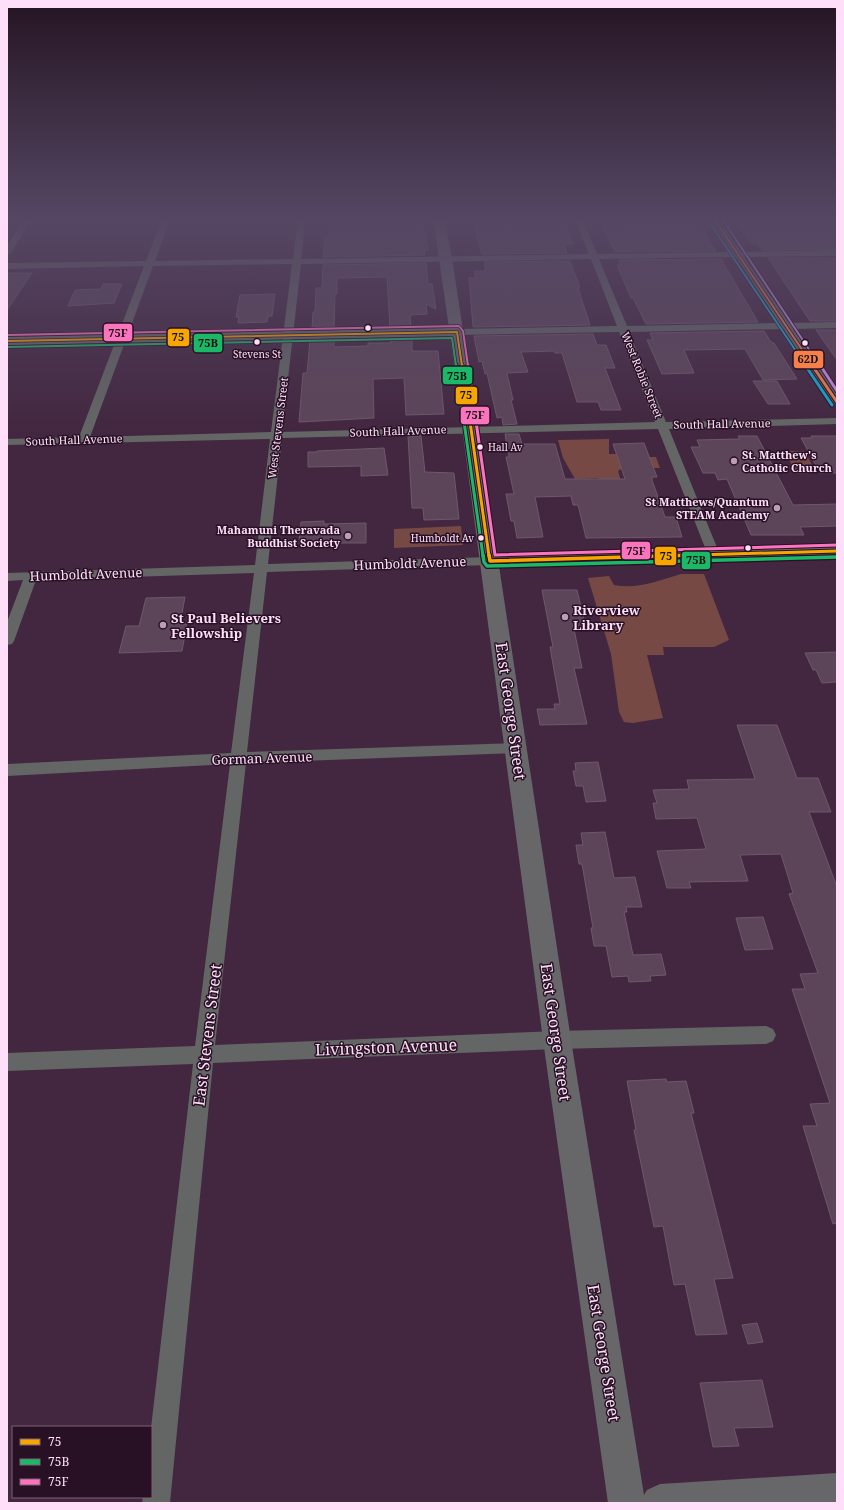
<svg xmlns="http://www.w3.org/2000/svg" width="844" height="1510" viewBox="0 0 844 1510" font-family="'Noto Serif',serif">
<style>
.green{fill:#764944}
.building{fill:#5c4559;stroke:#6f576c}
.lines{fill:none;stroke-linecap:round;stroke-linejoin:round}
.street{fill:#636665;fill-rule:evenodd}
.secondary{fill:#676769;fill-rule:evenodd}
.bus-1-far2-casing{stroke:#281125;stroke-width:3.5}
.bus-1-far1-casing{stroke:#281125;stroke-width:5}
.bus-1-casing{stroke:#281125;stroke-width:6}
.bus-2-far2-casing{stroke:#281125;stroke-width:3.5}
.bus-2-far1-casing{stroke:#281125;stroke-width:5}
.bus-2-casing{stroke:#281125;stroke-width:6}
.bus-3-far1-casing{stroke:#281125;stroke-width:3.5}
.bus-3-casing{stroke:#281125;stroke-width:5}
.bus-4-far1-casing{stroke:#281125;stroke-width:3.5}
.bus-4-casing{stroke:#281125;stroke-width:5}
.bus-5-far1-casing{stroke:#281125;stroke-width:3.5}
.bus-5-casing{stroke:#281125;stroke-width:5}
.bus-6-far1-casing{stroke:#281125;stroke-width:3.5}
.bus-6-casing{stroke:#281125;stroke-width:5}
.bus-1-far2{stroke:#f7a600;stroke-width:2}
.bus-1-far1{stroke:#f7a600;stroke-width:3}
.bus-1{stroke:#f7a600;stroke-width:3.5}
.bus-2-far2{stroke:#1ab867;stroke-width:2}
.bus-2-far1{stroke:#1ab867;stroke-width:3}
.bus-2{stroke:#1ab867;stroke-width:3.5}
.bus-3-far1{stroke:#fc73be;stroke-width:2}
.bus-3{stroke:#fc73be;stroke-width:3}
.bus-4-far1{stroke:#f78048;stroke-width:2}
.bus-4{stroke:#f78048;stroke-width:3}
.bus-5-far1{stroke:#0dafd3;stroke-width:2}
.bus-5{stroke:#0dafd3;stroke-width:3}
.bus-6-far1{stroke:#ca8be6;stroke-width:2}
.bus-6{stroke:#ca8be6;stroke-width:3}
.bus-dot{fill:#fedef8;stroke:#281125;stroke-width:1.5}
.poi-dot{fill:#bd9eb8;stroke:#281125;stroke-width:1.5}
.labels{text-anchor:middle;stroke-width:3;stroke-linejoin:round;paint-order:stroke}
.far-bus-label{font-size:10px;fill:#fedef8;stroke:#281125}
.far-street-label{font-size:11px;fill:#fedef8;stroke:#281125}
.far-poi-label{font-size:11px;font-weight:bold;fill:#fedef8;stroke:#281125;text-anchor:end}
.street-label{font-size:13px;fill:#fedef8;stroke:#281125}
.poi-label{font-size:13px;font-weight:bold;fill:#fedef8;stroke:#281125;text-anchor:start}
.near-street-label{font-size:16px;fill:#fedef8;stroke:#281125}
.line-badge{stroke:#281125;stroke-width:1.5}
.pale-badge-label{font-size:11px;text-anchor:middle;font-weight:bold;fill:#111}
</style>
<rect width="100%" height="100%" fill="#432740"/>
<g class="green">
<path d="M609 439V454H618L625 457H656L660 468H623L618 471 621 481 599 482 598 478 575 479 563 458 558 440Z"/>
<path d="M784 451H804L817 473 797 474Z"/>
<path d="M461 526 463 545 394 548V529Z"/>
<path d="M681 574H704L729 640 714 647H663L664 655H647L663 718 633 723 624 722 619 712 611 654 588 578 609 576 614 585C637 590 660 580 681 574Z"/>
</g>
<g class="building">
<path d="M357 217H387L386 220 422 219 428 250H424L425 255 323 257 325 236H329L330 220 357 219Z"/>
<path d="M472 217H568V233L573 244H564L567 253 482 254Z"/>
<path d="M598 217H627L630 225 699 224 716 251 615 252Z"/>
<path d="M830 217 837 225V249L762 250 758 244H752L734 218Z"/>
<path d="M768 258H837V321H810Z"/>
<path d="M721 259 758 322 646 324 633 298H631L617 265H621L619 260Z"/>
<path d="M570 261 580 288H578L590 325 473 327 469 278H476L474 271H486L484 262Z"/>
<path d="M426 263 428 284H432L436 309 426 304 427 314 410 315 411 327 390 328 387 277 339 278 337 279V294H335L334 329H312L313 312H315L316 288H322L323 265Z"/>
<path d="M7 273H32L7 310Z"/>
<path d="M103 284H122L114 303 68 306 75 290 101 289Z"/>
<path d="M275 294 272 316H268L267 322 238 323 239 317H236L240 295Z"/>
<path d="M816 330H837V360Z"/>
<path d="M764 331 771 342 774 343 797 379 763 380 745 349 684 350 694 373 662 374 647 340H653L650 333Z"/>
<path d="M593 334 597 345H606L615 368H605L621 410H601L598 402H577L562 353H555L554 351 521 352 528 372 507 373 513 400H511L517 424 503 425 502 417 497 418 487 373 485 374 482 361 479 362 474 336Z"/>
<path d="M412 338V351H438L444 414 406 415 404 378 373 379 374 418 299 422 303 373H307L310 340H334V347L368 346V343H391V339Z"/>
<path d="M753 381H777L790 404H768Z"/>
<path d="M505 434H519L522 444H555L565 479H625L613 444 644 443 657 477H652V480L665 517H676L682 537 586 538 578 505H573L571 496 535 497 543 537 517 538 514 521H511L506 494H514L506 457H509Z"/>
<path d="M408 436H421L425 472 454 473 459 519 424 520 423 508H412Z"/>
<path d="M738 436H757L793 505 837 504V526L800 527 804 535H751L727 479 718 480 715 473H703L691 447H700L697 440 740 439Z"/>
<path d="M811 436H837V473H820L801 438H812Z"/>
<path d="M384 448 388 475 361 476V466L308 467V452H317V451Z"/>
<path d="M324 521V524L366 523V543H299L301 522Z"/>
<path d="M542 590H577L586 628 574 629 582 668H574L587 724 540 725 537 709H555L554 704H560L551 653 550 647H553Z"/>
<path d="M185 597 180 624H187L182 651 119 653 126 626H139L146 598Z"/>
<path d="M837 652V682L822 683 816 670H813L805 653Z"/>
<path d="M737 725H777L797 778H818L831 812H809L837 887V1223L833 1224 803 1126H817L810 1104 830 1103 792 989H805L800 974 818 973 789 894 793 893 781 854 740 855 748 881 689 882 691 888H667L657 851 706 849 697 818 656 819 653 803H657L653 790 689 789 687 780 755 779Z"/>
<path d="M598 762 606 801 586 802 583 786H576L573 771H576L575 763Z"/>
<path d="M605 832 614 878 635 877 642 907H626L627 912H624L633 955 661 954 666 975 650 976 651 981 629 982 628 976 612 977 606 946H594L591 928H593L582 864H579L576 845H583L581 833Z"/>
<path d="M763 917 773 949 745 950 736 918Z"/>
<path d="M666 1079 667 1082 686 1081 694 1113H691L733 1278 714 1279 727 1334 696 1335 685 1284 674 1285 663 1226 654 1227 634 1130H636L627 1081Z"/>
<path d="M757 1323 763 1342 748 1344 742 1325Z"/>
<path d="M762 1380 773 1427 734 1428 739 1446 713 1447 700 1383Z"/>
</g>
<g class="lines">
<g class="street">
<path d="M25 217H33L11 253 7 256V246Z"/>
<path d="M163 217H171L155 261 293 259 298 217H306L301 259 589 254 574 217H582L597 254 732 252 709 217H717L741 252 837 250V256L744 257 789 323 837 322V328L793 329 837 394V405L833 404 783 329 629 332 666 422 837 418V424L669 429 720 555 714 559 708 555 658 429 282 438 268 564 490 557 497 561 490 565 267 572 247 752 516 743 522 744 524 748 522 752 516 753 246 763 215 1045 557 1031 766 1026 773 1029 776 1035 773 1041 766 1044 557 1049 213 1063 170 1503H142L143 1497H151V1428L193 1064 7 1071V1053L195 1046 230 764 7 776V764L231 753 254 573 36 580 14 641 12 644 7 645V622L23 580 7 581V573L255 565 270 439 7 445V439L79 437 144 266 7 269V263L146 261ZM736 257 779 323 627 326 599 259ZM591 259 617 326 457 329 452 332 457 335 619 332 655 422 282 432 301 264ZM292 264 271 432 90 437 153 266Z"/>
</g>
<path class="secondary" d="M433 217H444L452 258 497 555 837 546V556L499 566 571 1040 644 1495 647 1490 660 1484 837 1473V1503H608L543 1040 450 336 7 345V337L449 328Z"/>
<g class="bus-1-far2-casing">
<path id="bus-1-far2" d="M7 341 457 332 462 366"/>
</g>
<g class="bus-1-far1-casing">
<g id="bus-1-far1">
<path d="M462 365 489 556"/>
<path d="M662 556 837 551"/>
</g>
</g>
<g class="bus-1-casing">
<path id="bus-1" d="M489 555 490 561 696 555"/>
</g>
<g class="bus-2-far2-casing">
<path id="bus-2-far2" d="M7 347 452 338 456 366"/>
</g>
<g class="bus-2-far1-casing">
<path id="bus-2-far1" d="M456 365 483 556"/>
</g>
<g class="bus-2-casing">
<path id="bus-2" d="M483 555 484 562 487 566 837 557"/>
</g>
<g class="bus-3-far1-casing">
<path id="bus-3-far1" d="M7 335 459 326 463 331 468 366"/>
</g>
<g class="bus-3-casing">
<path id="bus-3" d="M468 365 495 555 837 545"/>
</g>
<g class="bus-4-far1-casing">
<path id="bus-4-far1" d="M713 217 813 366"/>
</g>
<g class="bus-4-casing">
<path id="bus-4" d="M812 365 837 402"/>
</g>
<g class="bus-5-far1-casing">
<path id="bus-5-far1" d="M708 220 806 366"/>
</g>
<g class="bus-5-casing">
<path id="bus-5" d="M805 365 832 405"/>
</g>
<g class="bus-6-far1-casing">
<path id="bus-6-far1" d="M721 217 820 366"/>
</g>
<g class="bus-6-casing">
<path id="bus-6" d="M820 365 837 391"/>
</g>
<use href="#bus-1-far2" class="bus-1-far2"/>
<use href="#bus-1-far1" class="bus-1-far1"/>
<use href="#bus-1" class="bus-1"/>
<use href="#bus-2-far2" class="bus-2-far2"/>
<use href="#bus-2-far1" class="bus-2-far1"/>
<use href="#bus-2" class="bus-2"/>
<use href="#bus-3-far1" class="bus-3-far1"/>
<use href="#bus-3" class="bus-3"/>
<use href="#bus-4-far1" class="bus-4-far1"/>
<use href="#bus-4" class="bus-4"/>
<use href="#bus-5-far1" class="bus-5-far1"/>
<use href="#bus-5" class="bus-5"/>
<use href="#bus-6-far1" class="bus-6-far1"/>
<use href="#bus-6" class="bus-6"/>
</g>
<linearGradient id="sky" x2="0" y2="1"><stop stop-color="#251523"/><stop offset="0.51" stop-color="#554764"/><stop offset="1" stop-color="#554764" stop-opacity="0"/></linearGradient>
<rect width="844" height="429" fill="url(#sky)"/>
<g class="bus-dot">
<circle cx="368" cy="328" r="3.5"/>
<circle cx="257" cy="342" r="3.5"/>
<circle cx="805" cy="343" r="3.5"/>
<circle cx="480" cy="447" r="3.5"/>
<circle cx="481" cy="538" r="3.5"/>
<circle cx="748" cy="548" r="3.5"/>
</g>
<g class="poi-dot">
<circle cx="734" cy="461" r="4"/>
<circle cx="777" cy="508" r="4"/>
<circle cx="348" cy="536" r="4"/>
<circle cx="565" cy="617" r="4"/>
<circle cx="163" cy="625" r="4"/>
</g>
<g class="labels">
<g class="far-bus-label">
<text x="257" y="358">Stevens St</text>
<text x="488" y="451" text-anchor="start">Hall Av</text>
<text x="474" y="542" text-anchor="end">Humboldt Av</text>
</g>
<g class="far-street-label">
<text transform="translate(642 375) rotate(68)" y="4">West Robie Street</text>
<text transform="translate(722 424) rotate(-1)" y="4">South Hall Avenue</text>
<text transform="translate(278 428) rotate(-83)" y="4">West Stevens Street</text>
<text transform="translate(398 431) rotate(-2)" y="4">South Hall Avenue</text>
<text transform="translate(74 440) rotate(-2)" y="4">South Hall Avenue</text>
</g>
<g class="far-poi-label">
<text x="742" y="459" text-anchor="start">St. Matthew's<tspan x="742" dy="13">Catholic Church</tspan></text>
<text x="769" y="506">St Matthews/Quantum<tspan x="769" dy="13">STEAM Academy</tspan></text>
<text x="340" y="534">Mahamuni Theravada<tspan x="340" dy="13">Buddhist Society</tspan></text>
</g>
<g class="street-label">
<text transform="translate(410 563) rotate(-2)" y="5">Humboldt Avenue</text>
<text transform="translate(86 574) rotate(-2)" y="5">Humboldt Avenue</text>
<text transform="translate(262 758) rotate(-2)" y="5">Gorman Avenue</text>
</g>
<g class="poi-label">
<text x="573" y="615">Riverview<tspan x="573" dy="15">Library</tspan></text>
<text x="171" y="623">St Paul Believers<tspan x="171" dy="15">Fellowship</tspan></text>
</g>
<g class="near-street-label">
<text transform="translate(511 711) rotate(82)" y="6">East George Street</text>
<text transform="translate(556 1032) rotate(82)" y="6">East George Street</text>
<text transform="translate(207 1035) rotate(-83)" y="6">East Stevens Street</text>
<text transform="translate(386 1047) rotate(-2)" y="6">Livingston Avenue</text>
<text transform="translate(604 1353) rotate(81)" y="6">East George Street</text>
</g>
</g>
<g class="line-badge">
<rect x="103" y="323" width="30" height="19" rx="4" fill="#fc73be"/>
<rect x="167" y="328" width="23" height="19" rx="4" fill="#f7a600"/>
<rect x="193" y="333" width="30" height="20" rx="4" fill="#1ab867"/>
<rect x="793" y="350" width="31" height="19" rx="4" fill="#f78048"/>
<rect x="442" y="366" width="31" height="19" rx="4" fill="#1ab867"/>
<rect x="455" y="386" width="23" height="19" rx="4" fill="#f7a600"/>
<rect x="460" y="406" width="30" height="19" rx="4" fill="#fc73be"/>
<rect x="621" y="541" width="30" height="19" rx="4" fill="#fc73be"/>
<rect x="654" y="546" width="23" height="20" rx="4" fill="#f7a600"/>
<rect x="681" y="551" width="30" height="19" rx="4" fill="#1ab867"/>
</g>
<g class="pale-badge-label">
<text x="118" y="337">75F</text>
<text x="178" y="341">75</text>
<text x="208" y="347">75B</text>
<text x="808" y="363">62D</text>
<text x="457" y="380">75B</text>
<text x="466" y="399">75</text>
<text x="475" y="419">75F</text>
<text x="636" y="555">75F</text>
<text x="666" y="560">75</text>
<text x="696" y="564">75B</text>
</g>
<rect width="844" height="1510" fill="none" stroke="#fedef8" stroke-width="16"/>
<rect x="12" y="1426" width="140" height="72" fill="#281125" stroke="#7e6379"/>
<rect x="20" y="1439" width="20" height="6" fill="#f7a600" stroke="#7e6379"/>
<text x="48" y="1446" font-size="12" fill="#fedef8">75</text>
<rect x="20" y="1459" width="20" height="6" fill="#1ab867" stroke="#7e6379"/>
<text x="48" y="1466" font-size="12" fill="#fedef8">75B</text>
<rect x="20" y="1479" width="20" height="6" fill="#fc73be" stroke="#7e6379"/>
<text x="48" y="1486" font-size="12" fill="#fedef8">75F</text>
</svg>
